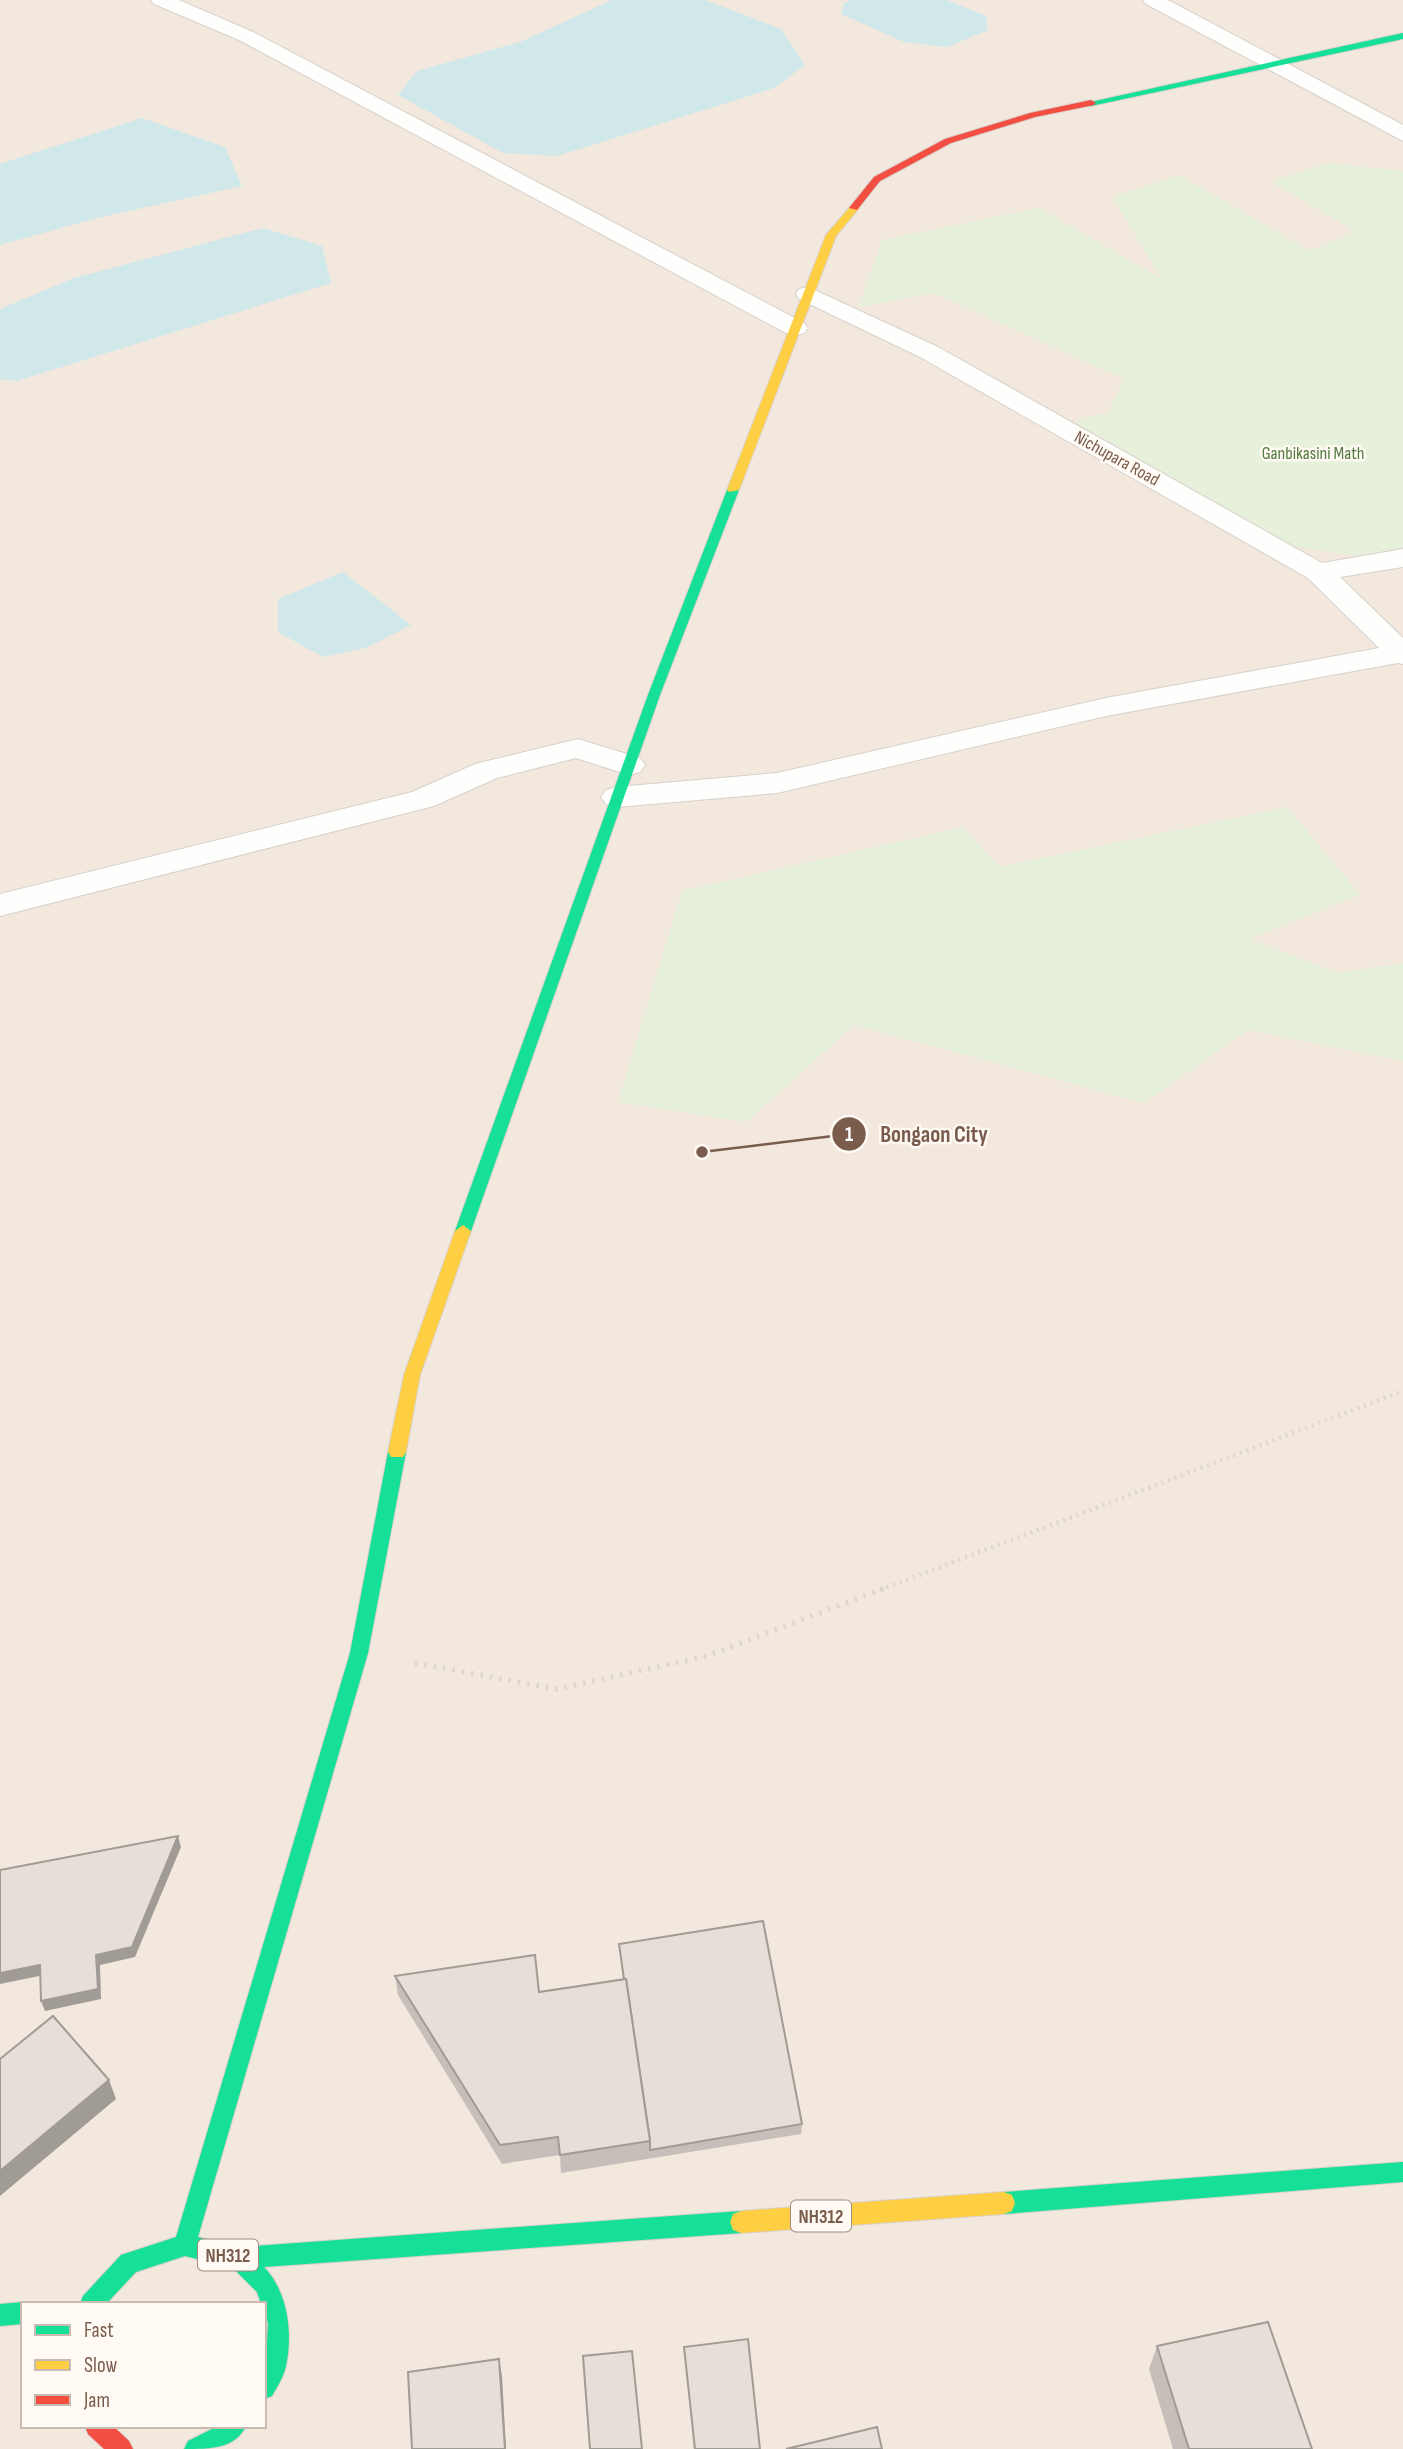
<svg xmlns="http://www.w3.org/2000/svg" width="1403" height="2449" viewBox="0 0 1403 2449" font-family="'Sofia Sans Condensed',sans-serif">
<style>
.residential{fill:#f2e8de;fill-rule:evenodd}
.green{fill:#e7f0db}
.water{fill:#d0e8ea}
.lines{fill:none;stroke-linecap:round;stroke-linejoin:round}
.street-casing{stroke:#d7d1cb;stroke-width:2}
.fast-casing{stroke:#dad1cc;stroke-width:2}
.slow-casing{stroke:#dad1cc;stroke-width:2}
.jam-casing{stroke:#dad1cc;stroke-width:2}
.path-far1{stroke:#dcd5d0;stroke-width:4.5;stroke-dasharray:2 5;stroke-linecap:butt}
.path{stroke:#dcd5d0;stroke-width:5;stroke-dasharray:2.5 7;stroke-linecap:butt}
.street{fill:#fefefd;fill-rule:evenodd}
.fast{fill:#16e098;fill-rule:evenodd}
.slow{fill:#ffcf43;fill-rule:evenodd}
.jam{fill:#f24e42;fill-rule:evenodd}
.wall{fill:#c6bfb9}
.shaded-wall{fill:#a19b96}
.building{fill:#e6ded7;stroke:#a19b96;stroke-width:2}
.labels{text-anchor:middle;stroke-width:5;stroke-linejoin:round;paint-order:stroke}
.far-park-label{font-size:18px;fill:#537a41;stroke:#fffaf3}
.far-street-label{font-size:18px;fill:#7a5c4d;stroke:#fffaf3}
.shield{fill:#fffaf3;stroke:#a28b7f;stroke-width:2}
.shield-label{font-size:19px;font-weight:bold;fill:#7a5c4d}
.leader{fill:none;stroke:#7a5c4d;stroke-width:2.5}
.callout-dot{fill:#7a5c4d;stroke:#fffaf3;stroke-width:2.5}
.mark-label{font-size:21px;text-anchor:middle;font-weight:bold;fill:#fff}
.callout-label{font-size:23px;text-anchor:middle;font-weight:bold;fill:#7a5c4d;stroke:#fffaf3;stroke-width:5;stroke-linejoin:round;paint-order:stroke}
</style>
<rect width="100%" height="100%" fill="#f9f5f0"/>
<path class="residential" d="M0 0H1403V2449H0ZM23 2304H264V2426H23Z"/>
<g class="green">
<path d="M1327 163 1403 171V553L1381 560 1292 546 1074 422 1098 414 1107 415 1124 379 934 293 859 307 882 240 1039 208 1162 279 1112 197 1179 175 1310 251 1355 231 1271 182Z"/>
<path d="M1287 807 1360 895 1250 939 1337 973 1403 963V1061L1248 1030 1144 1103 854 1025 746 1122 618 1102 682 891 963 827 999 867Z"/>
</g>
<g class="water">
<path d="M612 0H705L781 29 805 65 774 88 557 156 503 153 398 95 417 71 520 42Z"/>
<path d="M852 0H947L986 16 988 30 947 47 904 42 841 14 844 3Z"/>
<path d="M142 118 225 147 242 186 97 218 0 245V164Z"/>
<path d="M263 228 322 246 331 283 17 381 0 379V309L74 278Z"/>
<path d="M343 572 411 625 366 648 323 657 278 632V599Z"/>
</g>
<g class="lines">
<g class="street-casing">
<g id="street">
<path d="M151 0H179L253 32 804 323 808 328 804 333 795 336 786 333 239 40 154 4Z"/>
<path d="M1143 0H1168L1403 125V141L1146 4Z"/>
<path d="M808 287 938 347 1322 563 1403 549V567L1340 577 1403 638V664L1398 663 1106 716 777 793 617 807 606 804 601 797 606 790 617 787 777 773 1106 698 1379 648 1308 578 920 357 799 299 796 294 799 289Z"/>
<path d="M578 739 640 758 645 765 640 772 629 775 576 758 497 778 434 806 0 916V894L412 792 475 764Z"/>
</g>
</g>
<g class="fast-casing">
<g id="fast">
<path d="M1403 33V39L1091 106 1086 103Z"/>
<path d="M733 487 739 490 660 695 471 1231 469 1235H457L455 1231 648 695 727 490Z"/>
<path d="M397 1445 403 1447 406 1452 368 1653 198 2237 239 2247 741 2211 749 2214 752 2222 749 2230 741 2233 264 2267C288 2292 293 2333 286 2366 284 2376 277 2387 272 2396L264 2399 268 2324 264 2304H261L257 2292 233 2268 185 2256 136 2272 106 2304H80L83 2296 121 2255 176 2237 350 1653 388 1452 391 1447Z"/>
<path d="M1403 2162V2182L1004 2214 996 2211 993 2203 996 2195 1004 2192Z"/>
<path d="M23 2302 28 2304H23V2324L0 2326V2304Z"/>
<path d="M218 2426H246C235 2449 210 2449 184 2449L188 2441Z"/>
</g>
</g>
<g class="slow-casing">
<g id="slow">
<path d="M851 206 859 208 836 236 739 490 729 492 727 490 826 235Z"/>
<path d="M463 1225 471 1231 420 1375 406 1452 403 1457H391L388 1452 404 1375 455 1231Z"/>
<path d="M1004 2192 1012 2195 1015 2203 1012 2211 1004 2214 741 2233 733 2230 730 2222 733 2214 741 2211Z"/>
</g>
</g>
<g class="jam-casing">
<g id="jam">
<path d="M1091 100 1096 103 1094 105 1035 117 951 143 880 181 857 210 849 208 874 177 945 139 1030 113Z"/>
<path d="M85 2426H113L129 2441 133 2449H104L88 2434Z"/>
</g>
</g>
<path class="path-far1" d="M880 1590 1403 1391"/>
<path class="path" d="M415 1663 557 1689 707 1656 885 1588"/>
<use href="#street" class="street"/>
<use href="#fast" class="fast"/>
<use href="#slow" class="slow"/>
<use href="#jam" class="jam"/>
</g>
<g class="wall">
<path d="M619 1944 802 2124 801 2134 561 2173 560 2155 502 2164 398 1995 395 1976 539 1992 623 1979Z"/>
<path d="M1157 2346 1312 2449H1173L1149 2369Z"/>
<path d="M684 2347 760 2449H694Z"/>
</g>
<g class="shaded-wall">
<path d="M178 1836 181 1847 135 1957 100 1965 101 1999 45 2011 41 2001 96 1955Z"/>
<path d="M40 1965 44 1975 0 1984V1973Z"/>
<path d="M109 2080 116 2099 0 2196V2171Z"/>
<path d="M499 2359 502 2376 506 2449H505Z"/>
</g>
<g class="building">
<path d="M178 1836 132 1947 96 1955 98 1989 41 2001 40 1965 0 1973V1870Z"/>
<path d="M763 1921 802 2124 650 2150V2141L626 1979H624L619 1944Z"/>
<path d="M535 1955 539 1992 626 1979 650 2141 560 2155 558 2137 500 2145 395 1976Z"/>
<path d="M53 2016 109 2080 0 2171V2059Z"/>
<path d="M1268 2322 1312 2449H1189L1157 2346Z"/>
<path d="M748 2339 760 2449H695L684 2347Z"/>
<path d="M632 2351 642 2449H590L583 2356Z"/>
<path d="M499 2359 505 2449H412L408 2372Z"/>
<path d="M877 2427 882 2449H786Z"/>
</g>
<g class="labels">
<g class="far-park-label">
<text x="1313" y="459">Ganbikasini Math</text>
</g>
<g class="far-street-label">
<text transform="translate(1117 458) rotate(29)" y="6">Nichupara Road</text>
</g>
<g class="shield">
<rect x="791" y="2200.5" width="60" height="31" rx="5"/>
<rect x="198" y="2239.5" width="60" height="31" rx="5"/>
</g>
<g class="shield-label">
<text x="821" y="2223">NH312</text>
<text x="228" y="2262">NH312</text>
</g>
</g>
<path class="leader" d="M702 1152L849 1134"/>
<g class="callout-dot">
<circle cx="702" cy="1152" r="7"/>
<circle cx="849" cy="1134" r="18"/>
</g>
<g class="mark-label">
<text x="849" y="1141">1</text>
</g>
<g class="callout-label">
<text x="934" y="1142">Bongaon City</text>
</g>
<rect x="21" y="2302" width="245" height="126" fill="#fffaf3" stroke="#cabbb1" stroke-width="2"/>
<rect x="35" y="2325" width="35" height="10" fill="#16e098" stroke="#cabbb1" stroke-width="2"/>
<text x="84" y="2337" font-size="21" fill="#7a5c4d">Fast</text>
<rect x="35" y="2360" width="35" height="10" fill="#ffcf43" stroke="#cabbb1" stroke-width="2"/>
<text x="84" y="2372" font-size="21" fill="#7a5c4d">Slow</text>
<rect x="35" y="2395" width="35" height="10" fill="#f24e42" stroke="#cabbb1" stroke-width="2"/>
<text x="84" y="2407" font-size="21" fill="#7a5c4d">Jam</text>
</svg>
